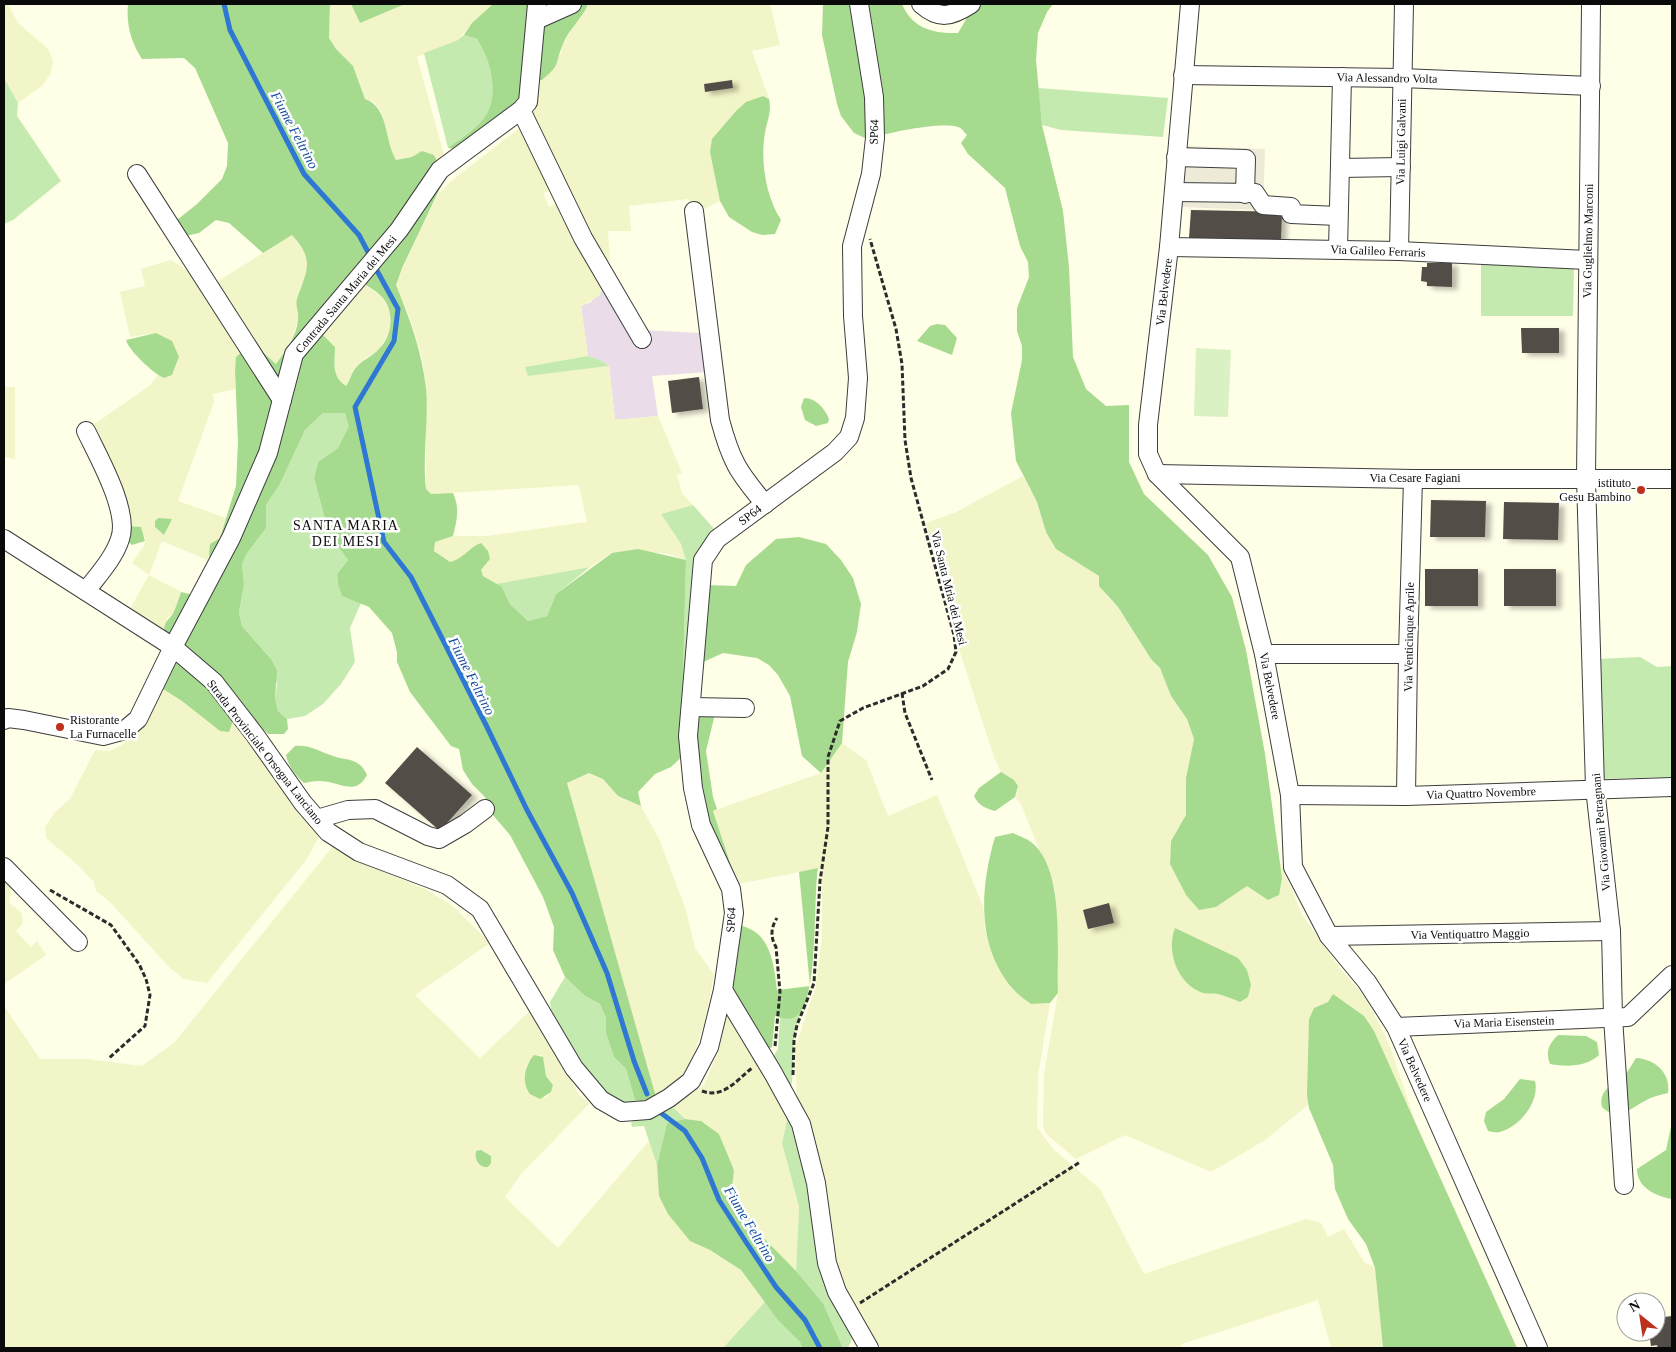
<svg xmlns="http://www.w3.org/2000/svg" width="1676" height="1352" viewBox="0 0 1676 1352" font-family="Georgia,serif">
<style>
.industrial{fill:#eadde9}
.farmland{fill:#f2f5c7;fill-rule:evenodd}
.green{fill:#c5eab0}
.forest{fill:#a6db8f;fill-rule:evenodd}
.pitch{fill:#daf1c3}
.plaza{fill:#edebd8}
.lines{fill:none;stroke-linecap:round;stroke-linejoin:round}
.stream{stroke:#2e77d2;stroke-width:5}
.building{fill:#534d46;filter:url(#shadow)}
.minor-casing{stroke:#3d3d3d;stroke-width:20}
.path{stroke:#2c2c2c;stroke-width:3;stroke-dasharray:5 2.5;stroke-linecap:butt}
.minor{stroke:#fff;stroke-width:18}
.poi-dot{fill:#be301e;stroke:#fff;stroke-width:2}
.labels{text-anchor:middle;stroke-width:5;stroke-linejoin:round;paint-order:stroke}
.street-label{font-size:12px;fill:#0a0a0a;stroke:#fff}
.poi-label{font-size:12px;fill:#0a0a0a;stroke:#fff;text-anchor:end}
.water-label{font-size:14px;font-style:italic;fill:#104b9f;stroke:#fff}
.neighbourhood-label{font-size:14px;letter-spacing:1px;fill:#0a0a0a;stroke:#fff}
</style>
<defs>
<filter id="shadow"><feDropShadow dx="5.5" dy="3" stdDeviation="2.5" flood-color="#0004"/></filter>
</defs>
<rect width="100%" height="100%" fill="#fffee7"/>
<path class="industrial" d="M605 285 642 330 701 333 708 372 652 376 658 416 615 420 609 366 600 360 588 356 581 306 591 302Z"/>
<g class="farmland">
<path d="M4 4H8L18 23 48 49 53 60 51 73 43 85 18 103 4 78Z"/>
<path d="M330 4H351L360 23 405 4H493L456 41 417 57 444 155 441 167 412 157 396 160 390 149 381 111 374 102 365 99 353 66 336 49 329 38Z"/>
<path d="M588 4H770L780 45 752 51 769 99 762 96 736 111 725 124 715 170 720 201 700 211 691 206 688 199 629 206 631 231H608L610 261 600 263 528 112 532 85 561 54 563 43 577 21 584 13ZM731 80 733 88 705 91 704 84Z"/>
<path d="M525 124 556 188 543 193 549 207 560 202 605 285 599 296 581 306 588 356 525 367 529 376 609 366 615 420 658 416 682 473 677 475 682 493 693 505 661 514 681 544 686 560 665 553H612L590 567 496 584 483 576 481 571 485 566 474 546 461 559 450 562 434 551 435 542 453 536H487L587 522 579 485 431 494 426 489V386L422 357 410 318 396 285 411 249 439 193 450 182Z"/>
<path d="M292 235 304 249 308 262 304 285 297 301 298 319 293 338 276 364 256 346 212 285Z"/>
<path d="M171 260 204 282 245 350 235 371V389L213 394 214 402 178 501 226 518 220 538 210 561 162 541 149 575 181 592 174 612 167 618 165 636 130 609 149 575 132 563 144 546 146 539 135 526H128L89 428 149 386 158 375 164 378 172 375 175 369 179 358 156 333 130 337 120 292 145 286 141 269Z"/>
<path d="M361 282 381 296 388 307 391 317 389 333 379 350 364 359 354 370 346 386 338 382 335 374V347L320 332Z"/>
<path d="M4 387H15V459L4 457Z"/>
<path d="M1023 476 1037 502 1046 532 1072 559 1099 576 1107 596 1118 607 1151 659 1160 668 1171 696 1187 719 1194 739 1186 778V815L1171 841 1170 864 1186 895 1216 907 1247 886 1260 893 1282 878 1280 861 1302 915 1342 971 1365 997 1388 1041 1415 1121 1374 1032 1328 1002 1314 1008 1309 1019V1104L1265 1140 1211 1172 1125 1135 1076 1159 1045 1133 1043 1125 1044 1074 1058 993 1055 890 1021 804 1015 797 1018 790 1014 780 1001 772 994 757 959 649 926 523 954 513Z"/>
<path d="M163 689 182 701 220 731 235 715 280 786 319 837 306 860 207 983 184 979 169 967 110 902 96 891 94 882 79 866 46 838 45 827 55 812 70 799 95 750 110 751 122 745 136 733 150 716Z"/>
<path d="M842 743 866 760 888 816 937 795 983 906 985 930 998 965 1013 990 1031 1004 1050 1003 1038 1076 1037 1127 1053 1149 1100 1189 1144 1274 1306 1219 1321 1223 1328 1237 1344 1229 1364 1262 1375 1268 1383 1348H1331L1318 1300 1182 1344 1180 1348H879L850 1304 838 1278 797 1108 795 1048 815 989 822 940V868L737 884 713 811 821 773Z"/>
<path d="M589 773 603 779 618 796 641 806 660 841 672 873 686 910 695 948 714 975 705 1021 689 1067 671 1088 656 1097 567 783Z"/>
<path d="M334 845 360 862 425 889 454 907 490 943 415 995 480 1058 531 1010 579 1095 590 1103 521 1174 505 1197 558 1248 649 1141 657 1165 659 1196 690 1241 710 1250 741 1270 765 1302 723 1348H4V1006L40 1059H86L142 1066 174 1043ZM540 1055 543 1058 546 1076 553 1085 551 1092 545 1098 526 1081V1066L530 1060Z"/>
<path d="M4 869 12 880 9 903 21 912 23 923 16 931 31 947 37 941 46 955 4 984Z"/>
<path d="M734 1015 789 1111 782 1143 799 1207 796 1271 757 1231 732 1188 734 1170 719 1134 701 1121 685 1119 673 1107 704 1085 718 1053 726 1016Z"/>
</g>
<g class="green">
<path d="M464 35 477 39C485 52 490 65 492 80 496 118 476 127 448 148L424 53 456 41Z"/>
<path d="M4 78 18 103 17 116 61 181 13 220 4 224Z"/>
<path d="M1038 88 1168 98 1163 137 1061 130 1042 125Z"/>
<path d="M1481 264 1574 266 1573 316H1481Z"/>
<path d="M588 356 600 360 609 366 528 376 525 367Z"/>
<path d="M323 413H345L350 426 338 448 318 462 314 478 329 534 348 560 337 574 338 585 342 596 361 603 350 628 355 662 341 684 323 704 305 716 287 719 278 711 275 698 277 685 271 659 242 626 239 613 244 586 242 564 246 555 266 528V505L280 484 305 430Z"/>
<path d="M693 505 716 531 700 548 693 575 682 718 686 560 681 544 661 514Z"/>
<path d="M590 567 556 594 547 616 528 621 510 604 502 587 496 584Z"/>
<path d="M1640 657 1657 667 1672 666V777L1603 779 1597 659Z"/>
<path d="M565 977 585 996 600 1004 606 1018V1033L609 1043 614 1057 626 1069 635 1100 641 1101C602 1115 568 1037 551 1010L550 1002Z"/>
<path d="M802 1011C789 1037 796 1062 791 1089L773 1057 778 1049 780 1017 797 1016Z"/>
<path d="M673 1107 685 1119 667 1123 657 1165 644 1126 632 1127 631 1122Z"/>
<path d="M789 1111 852 1339 848 1348H843L823 1303 796 1271 799 1207 782 1143Z"/>
<path d="M765 1302 800 1342 802 1348H723Z"/>
</g>
<g class="forest">
<path d="M128 4H330L329 38 336 49 353 66 365 99C389 107 384 140 396 160L412 157 422 151 434 155 445 178 403 266 396 285C410 319 422 352 426 388 429 422 422 456 426 489L431 494 453 493C460 508 457 520 453 536L435 542 434 551 450 562C465 558 468 548 481 543L488 551 490 559 481 570 483 576 502 587 510 604 528 621 547 616 556 594 612 553 638 549 686 560 682 718 687 752 671 767 655 774 638 792 641 806 618 796 603 779 589 773 567 783 656 1097 641 1101 635 1100 626 1069 614 1057 609 1043 606 1033V1018L600 1004 585 996 565 977 553 950 554 927 543 897 510 835 492 814 485 797 472 784 463 770 459 749 451 746 410 692 397 662V652L392 633 369 607 342 596 338 585 337 574 348 560 329 534 314 478 318 462 338 448 349 426 345 413H323L305 430 280 484 266 505V528L246 555 242 564 244 585 239 613 242 626 271 659 277 671 275 698 278 711 287 719 288 729 284 734H268L165 636C162 619 170 622 175 609 177 604 179 598 181 592L194 595 211 564 209 554 210 544 220 538 236 486 238 442 235 371 236 357 244 350 256 346 276 364C286 350 297 336 298 319 299 312 295 305 297 299 307 270 315 260 292 235L263 253 229 223 216 220 199 233 185 236 177 220 197 204 222 179 227 166 228 143 195 68 184 58 142 59C131 42 126 24 128 4ZM361 282C367 286 375 290 381 296 395 310 393 335 379 349 372 357 361 360 355 369 351 374 350 381 346 386 331 377 335 363 335 347L320 332Z"/>
<path d="M351 4H405L360 23Z"/>
<path d="M493 4H588C583 18 568 30 563 44 554 65 562 63 542 80H535L517 109 465 150 448 148C476 127 496 118 492 80 490 65 485 52 477 39L464 35 472 23Z"/>
<path d="M823 4H850L865 96 867 139 854 133 841 116 837 104 822 35Z"/>
<path d="M864 4H902C912 28 933 34 958 33L975 4H1053L1047 12 1038 33 1036 60 1042 125 1063 211 1069 267 1073 357 1086 389 1106 406 1129 405V462L1144 494 1208 555 1232 597 1246 650 1265 754 1282 878 1279 895 1268 900 1247 886 1216 907 1199 910 1186 895 1170 864 1171 841 1186 815V778L1194 739 1187 719 1171 696 1160 668 1151 659 1118 607 1099 586V576L1056 549 1046 532 1037 502 1016 461 1011 413 1022 360V346L1017 331V308L1029 277 1028 262 1020 246 1005 188 968 154 961 143 967 135C964 132 962 128 958 127 941 122 899 131 882 135Z"/>
<path d="M763 96 769 99C772 112 767 121 765 133 760 161 766 197 781 220L775 234 762 235 752 232 729 217 720 201 710 152 712 139 736 111 746 102Z"/>
<path d="M937 324 945 325 957 338 952 355 917 341 930 326Z"/>
<path d="M156 333 172 341 179 357 172 375 164 378C154 374 129 351 126 340Z"/>
<path d="M804 398C816 398 825 409 829 419L828 423 816 426 805 420 801 407Z"/>
<path d="M158 518 172 519 164 535 155 527V521Z"/>
<path d="M128 526 141 527 145 541 132 545 127 541Z"/>
<path d="M799 537 826 544 841 560 853 578 861 604 857 632 848 662 842 743 821 773 802 756 790 696 778 675 769 665 757 658 723 653 701 663 707 585 736 586 746 565 776 539Z"/>
<path d="M177 659 183 662 235 715 229 732 220 731 182 701 163 689Z"/>
<path d="M711 711 714 718 706 751 713 797 717 809 713 811 737 884 714 845 691 738 694 712Z"/>
<path d="M295 746C308 744 321 752 333 756 347 761 359 757 367 775 357 794 344 785 329 782 320 780 313 781 304 783 296 776 288 766 286 755Z"/>
<path d="M1001 772 1014 780 1018 786 1015 797 995 811C985 808 979 806 974 796L979 788Z"/>
<path d="M1013 833C1019 836 1026 838 1031 842 1066 869 1056 953 1058 993L1050 1003 1031 1004C1026 1000 1018 995 1013 989 976 946 980 888 995 837Z"/>
<path d="M818 868C813 898 819 1000 797 1016 789 1021 782 1018 775 1016L772 1047 767 1050 727 988 742 926C771 933 774 965 777 990L810 986 799 872Z"/>
<path d="M1175 928 1238 958 1247 970 1251 985 1248 997 1240 1002C1233 999 1226 996 1218 994 1213 993 1207 994 1203 993 1177 984 1166 951 1175 928Z"/>
<path d="M1333 994 1364 1016 1374 1031 1517 1348H1383L1375 1268 1366 1244 1348 1219 1335 1189 1333 1165 1309 1108 1307 1095 1309 1019 1314 1008 1328 1002Z"/>
<path d="M1558 1035 1586 1036 1597 1042 1599 1055C1586 1067 1567 1067 1550 1064 1545 1051 1549 1044 1558 1035Z"/>
<path d="M534 1055 543 1057 546 1076 553 1085 551 1092 540 1099 530 1094C521 1082 525 1065 534 1055Z"/>
<path d="M1636 1058C1655 1059 1671 1073 1668 1093 1660 1095 1651 1097 1645 1101 1629 1109 1618 1122 1602 1107 1598 1090 1614 1084 1624 1075 1629 1071 1632 1064 1636 1058Z"/>
<path d="M1520 1079 1535 1081C1540 1101 1520 1127 1500 1132 1497 1133 1492 1132 1488 1131L1484 1121 1486 1112 1504 1099Z"/>
<path d="M685 1119 701 1121 719 1134 734 1170 732 1188 757 1231 796 1271 823 1303 843 1348H802L800 1342 778 1320 741 1270 710 1250 690 1241 668 1214 659 1196 657 1165 667 1123Z"/>
<path d="M1672 1122V1199C1656 1196 1637 1188 1637 1169L1666 1150Z"/>
<path d="M481 1150 491 1156V1163L488 1167C479 1168 474 1159 476 1151Z"/>
</g>
<path class="pitch" d="M1196 348 1231 350 1228 417 1194 416Z"/>
<path class="plaza" d="M1184 146 1265 149 1263 210 1180 207Z"/>
<g class="lines">
<g class="stream">
<path d="M224 4 230 30 304 174 359 235 369 254"/>
<path d="M375 267 398 309 394 341 355 407 384 542 411 577 486 725 527 810 572 893 607 973 634 1061 647 1094"/>
<path d="M661 1113 685 1131 702 1158 719 1200 746 1242 776 1287 805 1320 820 1348"/>
</g>
</g>
<g class="building">
<path d="M732 80 733 88 705 92 704 84Z"/>
<path d="M1191 210 1282 212 1281 241 1189 238Z"/>
<path d="M1427 263H1452V287L1427 286V282L1421 281 1422 267H1427Z"/>
<path d="M1521 328H1559V353H1522Z"/>
<path d="M699 377 703 409 672 413 668 381Z"/>
<path d="M1431 500 1486 501 1485 537H1430Z"/>
<path d="M1504 502 1559 503 1558 540 1503 539Z"/>
<rect x="1425" y="569" width="53" height="37"/>
<rect x="1504" y="569" width="52" height="37"/>
<path d="M417 747 472 795 440 831 385 783Z"/>
<path d="M1109 903 1114 923 1088 929 1083 910Z"/>
<path d="M1672 1316V1348H1658L1657 1345 1651 1346 1649 1332H1656V1318Z"/>
</g>
<g class="lines">
<g class="minor-casing">
<g id="minor">
<path d="M921 4C939 20 951 17 971 4"/>
<path d="M1190 4 1169 247 1148 425V454L1157 474 1240 557 1264 654 1290 795 1293 867 1329 936 1367 982 1396 1027 1538 1348"/>
<path d="M1591 4 1586 478 1595 788 1611 931 1613 1017 1624 1185"/>
<path d="M536 20 572 4"/>
<path d="M1183 75 1402 78 1591 86"/>
<path d="M521 110 583 238 642 339"/>
<path d="M1176 157 1246 159 1245 194"/>
<path d="M1340 168 1401 167"/>
<path d="M137 174 282 400"/>
<path d="M1174 192 1255 193 1263 205 1291 207V214L1338 216"/>
<path d="M694 211 720 420C731 461 738 472 765 504"/>
<path d="M1169 247 1399 251 1587 260"/>
<path d="M1338 250 1342 77"/>
<path d="M1399 251 1404 4"/>
<path d="M86 431C98 456 130 512 120 539 114 558 98 575 86 591"/>
<path d="M1157 474 1413 479H1672"/>
<path d="M4 539 173 647 214 682 255 735 303 803 328 832 359 852 447 885 480 909 574 1068 601 1100 622 1112 648 1110 669 1098 691 1081 709 1047 723 990 734 913 731 889 701 825 693 788 688 736 703 560 717 539 835 452 849 437 855 418 858 378 853 316 852 246 871 174 875 138 874 97 859 4"/>
<path d="M1264 654H1408"/>
<path d="M691 707 745 708"/>
<path d="M4 720 8 718 24 720 103 736 125 730 138 719 173 647 231 538 268 453 294 354 399 230 440 170 521 110 528 102 537 4"/>
<path d="M1290 795 1406 796 1672 787"/>
<path d="M1406 796 1408 654 1413 479"/>
<path d="M317 819 348 810 375 809 428 836 439 839 465 824 485 809"/>
<path d="M4 867 78 942"/>
<path d="M1329 936 1611 931"/>
<path d="M723 990 773 1073 801 1124 816 1183 827 1263 837 1292 869 1348"/>
<path d="M1396 1027 1628 1017 1672 975"/>
</g>
</g>
<g class="path">
<path d="M902 693 905 713 932 780"/>
<path d="M50 890 111 925 139 964 146 979 150 995 145 1026 108 1059"/>
<path d="M775 1046 780 992 776 947C770 937 771 927 777 918"/>
<path d="M793 1075 794 1040 797 1025 814 983 820 881 828 827V757L840 721 863 708 923 686 948 669 956 652 954 635 911 478 905 440 902 364 896 329 870 239"/>
<path d="M702 1091C723 1099 737 1080 752 1068"/>
<path d="M860 1303 1080 1162"/>
</g>
<use href="#minor" class="minor"/>
</g>
<g class="poi-dot">
<circle cx="1641" cy="490" r="5"/>
<circle cx="60" cy="727" r="5"/>
</g>
<g class="labels">
<g class="street-label">
<text transform="translate(1387 78) rotate(1)" y="4">Via Alessandro Volta</text>
<text transform="translate(874 132) rotate(-88)" y="4">SP64</text>
<text transform="translate(1401 142) rotate(-89)" y="4">Via Luigi Galvani</text>
<text transform="translate(1588 241) rotate(-89)" y="4">Via Guglielmo Marconi</text>
<text transform="translate(1378 251) rotate(2)" y="4">Via Galileo Ferraris</text>
<text transform="translate(1164 292) rotate(-83)" y="4">Via Belvedere</text>
<text transform="translate(346 294) rotate(-50)" y="4">Contrada Santa Maria dei Mesi</text>
<text x="1415" y="482">Via Cesare Fagiani</text>
<text transform="translate(750 515) rotate(-37)" y="4">SP64</text>
<text transform="translate(949 588) rotate(76)" y="4">Via Santa Mria dei Mesi</text>
<text transform="translate(1409 637) rotate(-89)" y="4">Via Venticinque Aprile</text>
<text transform="translate(1270 686) rotate(79)" y="4">Via Belvedere</text>
<text transform="translate(265 752) rotate(52)" y="4">Strada Provinciale Orsogna Lanciano</text>
<text transform="translate(1481 793) rotate(-2)" y="4">Via Quattro Novembre</text>
<text transform="translate(1601 832) rotate(-95)" y="4">Via Giovanni Petragnani</text>
<text transform="translate(731 920) rotate(-87)" y="4">SP64</text>
<text transform="translate(1470 934) rotate(-1)" y="4">Via Ventiquattro Maggio</text>
<text transform="translate(1504 1022) rotate(-2)" y="4">Via Maria Eisenstein</text>
<text transform="translate(1415 1070) rotate(66)" y="4">Via Belvedere</text>
</g>
<g class="poi-label">
<text x="1631" y="487">istituto<tspan x="1631" dy="14">Gesu Bambino</tspan></text>
<text x="70" y="724" text-anchor="start">Ristorante<tspan x="70" dy="14">La Furnacelle</tspan></text>
</g>
<g class="water-label">
<text transform="translate(295 130) rotate(62)" y="5">Fiume Feltrino</text>
<text transform="translate(472 676) rotate(63)" y="5">Fiume Feltrino</text>
<text transform="translate(750 1224) rotate(59)" y="5">Fiume Feltrino</text>
</g>
<g class="neighbourhood-label">
<text x="346" y="530">SANTA MARIA<tspan x="346" dy="16">DEI MESI</tspan></text>
</g>
</g>
<rect width="1676" height="1352" fill="none" stroke="#0a0a0a" stroke-width="10"/>
<g transform="translate(1641 1317) rotate(330)"><circle r="24" fill="#ffffff" stroke="#9d9d9d"/>
<path d="M0-4L9 19L0 12L-9 19Z" fill="#be301e"/>
<text y="-8" font-size="14" font-weight="bold" text-anchor="middle" fill="#0a0a0a">N</text>
</g>
</svg>
